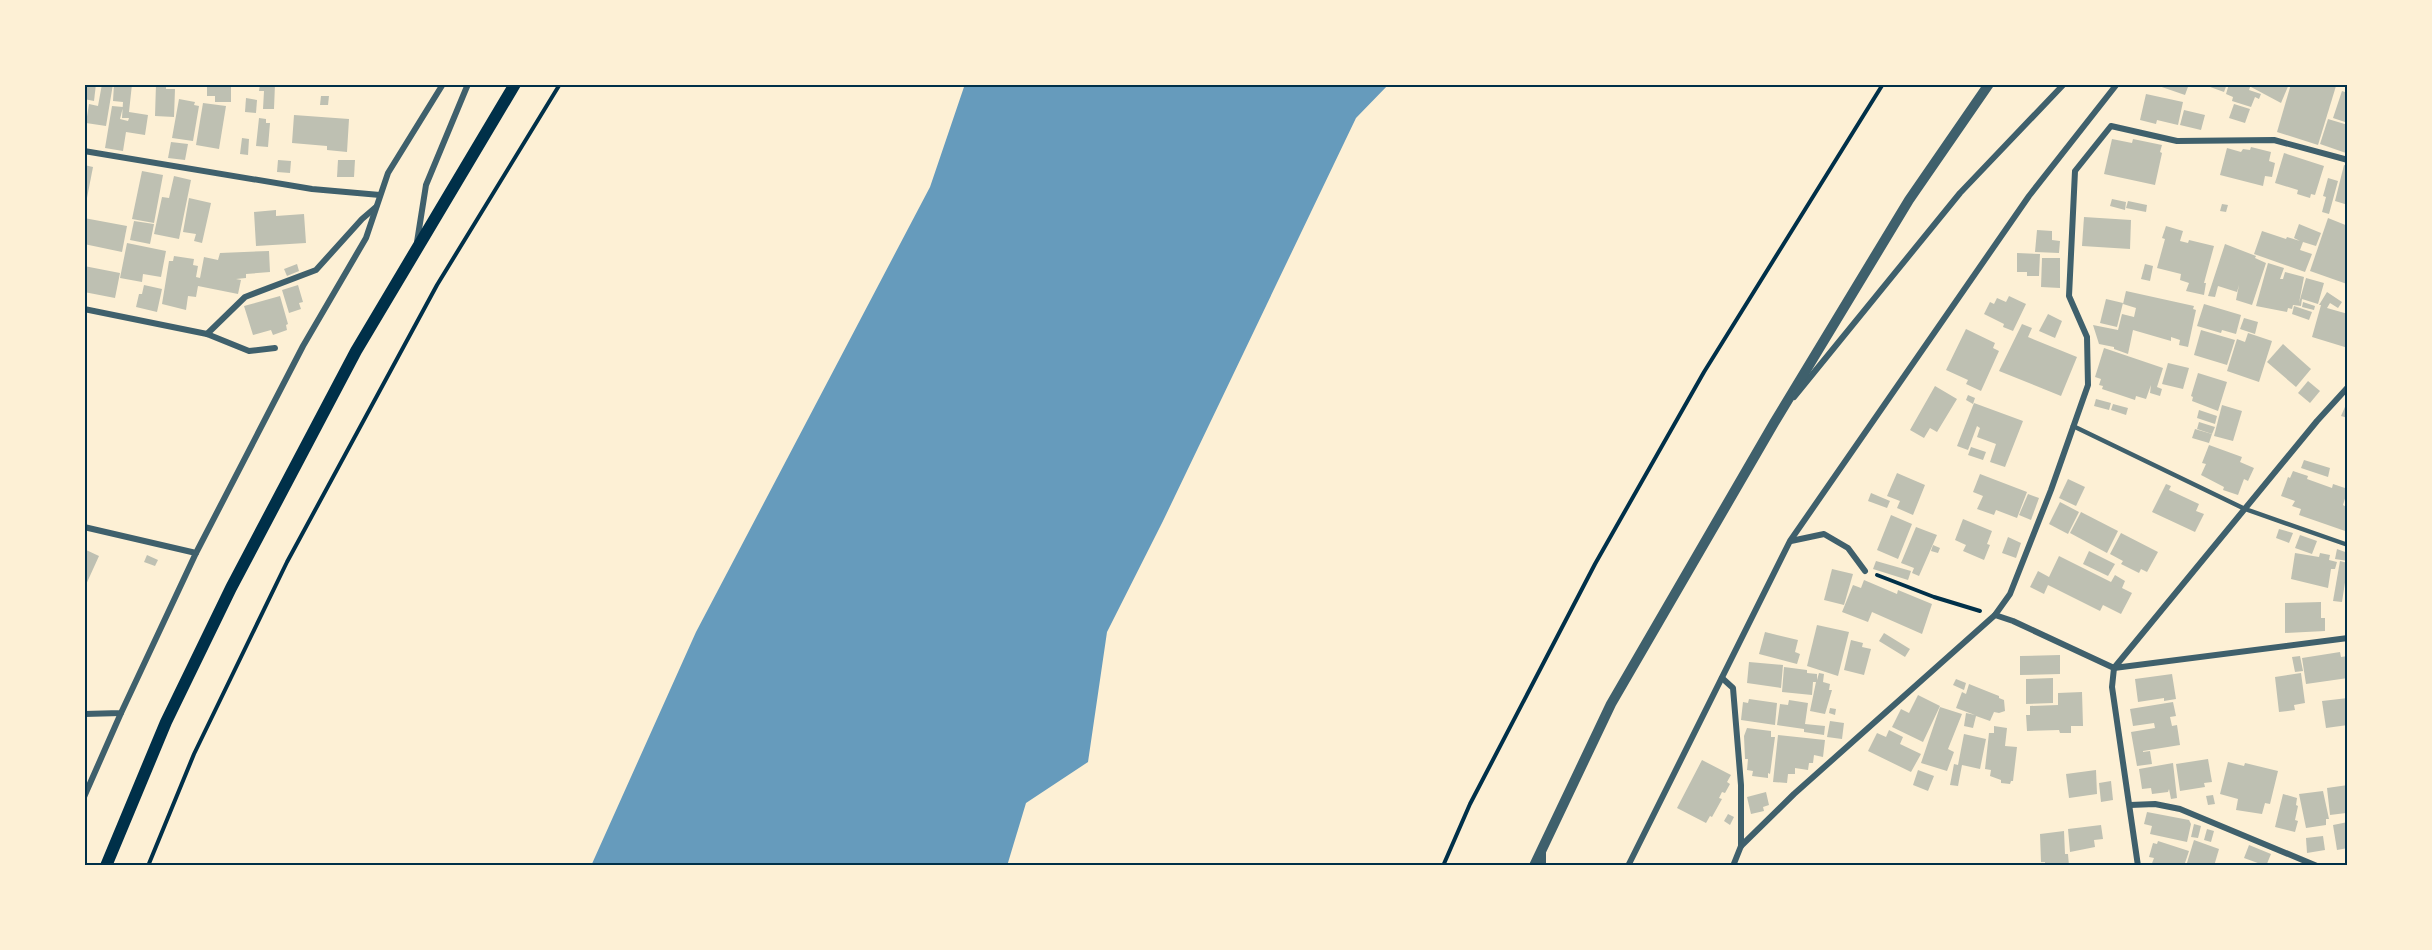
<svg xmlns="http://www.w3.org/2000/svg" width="2432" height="950" viewBox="0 0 2432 950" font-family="'Sofia Sans Condensed',sans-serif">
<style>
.water{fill:#669bbc}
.building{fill:#bec0b2}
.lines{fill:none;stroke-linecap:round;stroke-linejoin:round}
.path{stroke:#003049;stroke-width:4}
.service{stroke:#3f606c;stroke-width:4.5}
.minor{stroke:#3f606c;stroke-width:6}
.tertiary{stroke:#3f606c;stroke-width:10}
.secondary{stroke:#003049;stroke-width:12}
.neatline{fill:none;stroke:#003049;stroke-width:2}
</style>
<rect width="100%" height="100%" fill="#fdf0d5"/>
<path class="water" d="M965 84H1389L1356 118 1163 521 1107 632 1088 762 1026 803 1007 866H591L696 632 930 187Z"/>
<g class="building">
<path d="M84 84H96L94 101 84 99Z"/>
<path d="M102 84H113L106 126 86 123 89 104 98 106Z"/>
<path d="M114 84H132L129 112 148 115 145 135 126 132 123 151 105 148 112 106 123 107 120 119 128 121 129 118H122L123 102 113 101Z"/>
<path d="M156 84H182V86H166V89H175L174 117 155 116Z"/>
<path d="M215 84H231V102H215V96H207V87H215Z"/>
<path d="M260 84H275L274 109H263L264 91H259Z"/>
<path d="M2153 84H2189L2185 95Z"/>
<path d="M2202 84H2227L2224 92Z"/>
<path d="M2229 84H2251L2249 90 2261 94 2259 99 2255 97 2251 107 2232 101 2233 97 2226 94Z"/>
<path d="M2253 84H2289L2281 103 2251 87Z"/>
<path d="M2291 84H2329L2336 86 2318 145 2277 132Z"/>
<path d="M2342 91 2348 93V123L2333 118Z"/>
<path d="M2146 94 2183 102 2178 125 2157 120 2156 124 2140 120Z"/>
<path d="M321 96H329L328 105H320Z"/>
<path d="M246 98 257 100 256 113 245 112Z"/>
<path d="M179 99 195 102 194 105 199 106 193 141 172 138Z"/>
<path d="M203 103 226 106 219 149 196 145Z"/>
<path d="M2234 104 2250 109 2245 123 2229 118Z"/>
<path d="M2184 110 2205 115 2201 130 2180 125Z"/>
<path d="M294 115 349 119 347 152 327 150V146L292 143Z"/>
<path d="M259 118 266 119V123H270L268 147 256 146Z"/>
<path d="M2328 119 2348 125 2346 153 2320 144Z"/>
<path d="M242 138 249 139 248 155 240 154Z"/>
<path d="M2112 139 2132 143 2133 139 2162 145 2160 152 2162 153 2155 185 2104 174Z"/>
<path d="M171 142 188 144 185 160 168 158Z"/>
<path d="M2251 147 2271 152 2269 161 2275 163 2272 177 2265 176 2263 186 2220 175 2227 148 2241 152 2243 149 2250 150Z"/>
<path d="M2284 153 2324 166 2315 195 2311 194 2310 198 2297 194 2298 190 2275 183Z"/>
<path d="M278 160 291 161 290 173 277 172Z"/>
<path d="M338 160H355L354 177H337Z"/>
<path d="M84 165 93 167 86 203H84Z"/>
<path d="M2344 165 2348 166V205L2335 201Z"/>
<path d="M142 171 163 175 154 223 132 219Z"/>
<path d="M174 176 191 180 179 239 154 234 162 197 169 198Z"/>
<path d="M2328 178 2338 181 2329 214 2322 212 2326 197 2323 196Z"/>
<path d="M189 198 211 203 202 243 194 241 196 234 183 232Z"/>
<path d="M2112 199 2126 202 2125 210 2110 206Z"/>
<path d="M2128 201 2147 205 2146 212 2126 208Z"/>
<path d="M2222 204 2228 205 2226 212 2220 211Z"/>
<path d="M276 210V216L304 214 306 243 256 246 254 212Z"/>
<path d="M2084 217 2131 220 2130 249 2082 246Z"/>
<path d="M84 218 127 226 122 252 84 244Z"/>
<path d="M2328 218 2348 226 2347 284 2310 271Z"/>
<path d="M134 221 154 224 150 244 130 240Z"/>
<path d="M2299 224 2321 233 2316 246 2303 242 2300 250 2312 254 2305 272 2254 254 2262 231 2286 239 2287 237 2300 241 2294 238Z"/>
<path d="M2166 226 2183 231 2180 241 2188 243 2189 240 2214 246 2204 283H2206L2204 295 2186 291 2189 283 2180 280 2181 274 2157 268 2165 239 2162 238Z"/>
<path d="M2037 230 2052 231V240L2060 241 2059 253 2035 252Z"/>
<path d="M127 243 166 251 161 277 143 274 142 282 120 278Z"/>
<path d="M2225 244 2256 256 2255 258 2266 263 2252 305 2236 300 2239 285 2237 292 2218 286 2215 297 2208 296Z"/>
<path d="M269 251 270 272 246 274V278L236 279 241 280 238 294 198 286 196 297 188 296 186 310 162 304 169 261H173L174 256 194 259 193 265 198 266 196 277 200 278 204 257 218 260 220 253Z"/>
<path d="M2017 253 2040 254 2039 276H2027V272H2017Z"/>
<path d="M2042 258H2060V288L2041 287Z"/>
<path d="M2268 263 2284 268 2280 279H2283L2285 272 2304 277 2299 303 2306 278 2324 283 2318 304 2302 299 2301 306 2293 305 2292 309 2288 308 2287 312 2256 306Z"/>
<path d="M297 264 299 271 287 276 284 269Z"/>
<path d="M2145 264 2153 266 2150 281 2141 279Z"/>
<path d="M84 266 120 273 115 298 84 292Z"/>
<path d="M144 285 162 289 157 312 136 307 139 294H142Z"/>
<path d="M298 285 303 302 299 303 301 309 289 313 282 290Z"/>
<path d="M2126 291 2194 306 2193 309 2196 310 2188 347 2179 345 2180 340 2171 337V341L2133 330 2128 354 2114 349V347L2099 344 2093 325 2118 330 2122 314 2134 317 2136 308 2123 304Z"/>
<path d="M2327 292 2342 302 2338 308 2330 303 2327 308 2348 314V348L2312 337 2321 305H2319Z"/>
<path d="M280 296 288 324 286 325 287 330 273 335 271 330 253 335 244 306Z"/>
<path d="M2009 296 2026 304 2013 331 2003 327 2004 324 1984 314 1990 302 1994 304 1997 298 2006 302Z"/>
<path d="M2106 299 2123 303 2117 327 2100 323Z"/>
<path d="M2303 302 2315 306 2314 310 2302 307Z"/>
<path d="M2204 304 2241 315 2236 334 2222 330 2221 333 2197 326Z"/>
<path d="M2294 306 2312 312 2309 320 2292 314Z"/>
<path d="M2048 314 2062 321 2055 338 2039 331Z"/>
<path d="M2244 318 2258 322 2255 334 2240 329Z"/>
<path d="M2022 324 2032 328 2028 337 2077 357 2061 396 1999 371Z"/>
<path d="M1966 329 1995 343 1993 348 1999 351 1981 391 1966 384 1968 380 1946 370Z"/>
<path d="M2201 330 2235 340 2227 365 2194 355Z"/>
<path d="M2248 333 2272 341 2259 382 2227 371 2237 339 2245 342Z"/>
<path d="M2283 344 2311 369 2296 387 2267 362Z"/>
<path d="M2104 348 2163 368 2157 387 2162 389 2160 396 2150 393 2151 385 2146 399 2136 396 2135 400 2102 389 2103 386 2099 385 2101 379 2095 377Z"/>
<path d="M2168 363 2189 368 2183 389 2162 384Z"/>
<path d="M2198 373 2227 382 2218 411 2192 401 2193 397 2191 396Z"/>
<path d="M2308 381 2320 391 2310 403 2298 393Z"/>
<path d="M1935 386 1957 399 1937 432 1930 428 1924 438 1910 430Z"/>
<path d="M1968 395 1975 398 1973 404 1966 400Z"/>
<path d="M2096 399 2111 403 2109 410 2094 406Z"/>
<path d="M2348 400V418L2341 416Z"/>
<path d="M1974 403 2023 421 2005 467 1990 462 1996 444 1977 437 1980 428 1977 426 1968 450 1957 446Z"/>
<path d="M2113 404 2128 408 2126 415 2111 410Z"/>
<path d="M2222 405 2242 411 2233 441 2214 436Z"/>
<path d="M2199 410 2217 416 2215 424 2197 418Z"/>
<path d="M2199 422 2215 427 2212 434 2197 429Z"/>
<path d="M2195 429 2212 434 2209 443 2192 438Z"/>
<path d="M2209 445 2242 457 2240 462 2254 468 2248 481 2244 479 2238 495 2223 490 2224 487 2201 475 2206 464 2202 463Z"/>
<path d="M1971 447 1986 452 1983 460 1968 455Z"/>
<path d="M2304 460 2330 468 2328 477 2301 468Z"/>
<path d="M2293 471 2308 476 2307 479 2332 488 2333 484 2348 489 2343 505 2348 508V532L2299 515 2301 509 2292 506 2295 501 2281 496 2288 477 2290 478Z"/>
<path d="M1897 473 1925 485 1913 515 1897 508 1900 501 1887 496Z"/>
<path d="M1980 474 2027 492 2017 518 1996 510 1994 515 1977 509 1983 496 1973 492Z"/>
<path d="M2068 479 2085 487 2076 506 2059 498Z"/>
<path d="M2166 484 2171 486 2169 490 2199 504 2196 511 2204 514 2195 532 2152 512Z"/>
<path d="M1871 493 1890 501 1887 508 1868 501Z"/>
<path d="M2028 494 2039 498 2031 520 2019 515Z"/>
<path d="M2060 502 2079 512 2068 534 2049 524Z"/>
<path d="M2081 512 2118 531 2107 553 2070 533Z"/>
<path d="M1891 515 1912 524 1898 559 1877 550Z"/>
<path d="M1963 519 1992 531 1987 544 1990 545 1984 560 1963 551 1966 545 1955 540Z"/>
<path d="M1916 527 1937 535 1919 576 1912 573 1914 568 1901 563Z"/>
<path d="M2279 529 2293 533 2289 543 2276 538Z"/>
<path d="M2121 533 2158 552 2147 572 2141 569 2139 573 2121 564 2123 561 2110 554Z"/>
<path d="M2300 535 2317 541 2312 554 2295 548Z"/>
<path d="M2008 537 2021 543 2016 558 2002 553Z"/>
<path d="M1933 545 1940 548 1938 553 1931 551Z"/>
<path d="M84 549 99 556 84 589Z"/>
<path d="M2337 549 2348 553V561L2335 559Z"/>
<path d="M2089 551 2115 564 2108 576 2083 564Z"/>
<path d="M2295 553 2319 557 2320 553 2330 555 2329 560 2337 562 2335 569H2331L2328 588 2291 579Z"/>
<path d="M147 555 158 560 155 566 144 562Z"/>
<path d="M2059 556 2111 582 2115 575 2125 581 2122 588 2132 593 2121 614 2103 605 2100 611 2048 585 2044 594 2030 587 2038 571 2049 577Z"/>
<path d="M1876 561 1911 571 1908 580 1873 569Z"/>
<path d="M2340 561 2348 563 2342 602 2333 601Z"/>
<path d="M1832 569 1853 574 1844 605 1824 600Z"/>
<path d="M1864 580 1897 594 1898 590 1932 604 1922 634 1872 612 1868 622 1842 612 1853 585 1861 588Z"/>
<path d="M2321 602V618H2325V631L2285 633V603Z"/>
<path d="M1817 625 1849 632 1838 676 1807 666Z"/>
<path d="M1765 632 1798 640 1795 652 1800 654 1797 664 1759 654Z"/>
<path d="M1884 633 1910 649 1905 657 1879 641Z"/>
<path d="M1851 640 1863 643 1862 647 1871 649 1864 675 1844 670Z"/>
<path d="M2340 652 2341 657 2348 656V678L2306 684 2302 658Z"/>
<path d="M2060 655V674L2020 675V656Z"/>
<path d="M2300 656 2303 671 2295 672 2292 657Z"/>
<path d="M1749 662 1783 665 1781 688 1747 683Z"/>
<path d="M1784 667 1807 670V673L1817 674V680L1819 673 1824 674 1823 682 1830 684 1829 690H1832L1825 714 1810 711 1816 682H1813L1812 695 1782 692Z"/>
<path d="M2301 673 2305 703 2294 705 2295 710 2279 712 2275 677Z"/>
<path d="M2172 674 2176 699 2164 701V698L2138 702 2135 679Z"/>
<path d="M2053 678V703L2026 704V679Z"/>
<path d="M1956 679 1966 683 1964 690 1953 685Z"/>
<path d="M1969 684 1999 696V698L2004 700 2005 711 1999 713 1994 712 1990 721 1976 716 1973 728 1964 726 1966 713 1975 715 1956 708 1962 692 1966 694Z"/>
<path d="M2082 692 2083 726H2071V733H2060L2059 730 2027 731 2026 715H2030V706L2058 705V693Z"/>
<path d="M1918 695 1940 706 1923 742 1892 727 1901 709 1909 713Z"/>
<path d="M2348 698V725L2326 728 2322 701Z"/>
<path d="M1749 699 1777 703 1775 725 1741 720 1743 702 1748 703Z"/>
<path d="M1789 700 1808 703 1805 724 1825 726 1824 735 1804 732V729L1777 725 1780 704 1788 705Z"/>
<path d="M2173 702 2176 716 2170 717 2172 726 2177 725 2180 745 2143 751V752L2150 751 2152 764 2137 766 2131 732 2155 728 2154 723 2133 726 2130 709Z"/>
<path d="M1940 707 1962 714 1948 749 1954 752 1947 771 1921 763Z"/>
<path d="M1830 708 1836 709 1835 715 1829 713Z"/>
<path d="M1830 721 1844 723 1842 739 1827 737Z"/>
<path d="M1994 726 2007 728 2005 746 2017 747 2013 781H2011L2010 784 2001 783V780L1990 776 1991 770 1985 769 1989 733H1994Z"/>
<path d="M1747 728 1771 731V737H1775L1770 774 1768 773V778L1752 776 1753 771 1747 770 1748 759H1745L1744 736Z"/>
<path d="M1889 730 1903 737 1900 744 1921 754 1911 772 1868 751 1877 733 1886 737Z"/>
<path d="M1964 734 1986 739 1980 769 1962 765 1958 786 1950 785 1954 764 1958 765Z"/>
<path d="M1778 735 1825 740 1823 757 1814 755 1813 763H1809L1808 770 1795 768V774H1788L1787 783 1773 782Z"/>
<path d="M2208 759 2212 782 2204 783 2205 787 2180 791 2176 764Z"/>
<path d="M1702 760 1731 775 1727 782 1730 784 1725 793 1722 792 1719 798 1722 799 1712 817 1710 816 1706 823 1677 808Z"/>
<path d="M2228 762 2244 766 2245 763 2278 771 2270 804 2265 803 2262 814 2236 810 2238 799 2220 794Z"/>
<path d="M2173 763 2177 798 2171 799 2169 789 2168 792 2152 794 2151 788 2142 789 2139 769Z"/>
<path d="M1918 770 1934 776 1928 791 1913 785Z"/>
<path d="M2096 770 2097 794 2069 798 2066 774Z"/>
<path d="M2111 781 2113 800 2101 802 2099 783Z"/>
<path d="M2348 785V810H2345L2346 813 2330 815 2327 788Z"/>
<path d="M2323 791 2329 819H2326V825L2306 828 2299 794Z"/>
<path d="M1766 792 1769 805 1763 807 1764 811 1751 814 1747 797Z"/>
<path d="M2283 794 2297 798 2296 805 2298 806 2295 820 2298 821 2295 832 2275 827Z"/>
<path d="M2213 795 2215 804 2208 805 2206 796Z"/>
<path d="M2147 812 2189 820 2191 824 2187 842 2150 834 2152 826 2144 824Z"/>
<path d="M1728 814 1734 817 1730 825 1724 821Z"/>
<path d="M2348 822V848L2337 850 2333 825Z"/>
<path d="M2194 824 2201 826 2198 838 2191 837Z"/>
<path d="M2101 825 2103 839 2094 840 2095 847 2070 852 2068 829Z"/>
<path d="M2207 829 2214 831 2211 842 2204 840Z"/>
<path d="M2064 831 2065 854H2068L2069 866H2045V862H2041L2040 834Z"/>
<path d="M2323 836 2325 850 2307 853 2306 838Z"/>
<path d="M2194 840 2219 849 2214 866H2186Z"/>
<path d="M2158 841 2189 851 2184 866H2151L2154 858 2149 857 2153 843 2157 844Z"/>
<path d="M2249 845 2271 854 2266 866 2244 858Z"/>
</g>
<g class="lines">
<g class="path">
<path d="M1877 575 1934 597 1980 611"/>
<path d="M148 866 194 754 287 562 437 285 560 84"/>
<path d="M1443 866 1470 804 1595 564 1704 372 1883 84"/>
</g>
<path class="service" d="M2073 426 2245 509 2348 545"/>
<g class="minor">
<path d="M84 151 312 189 380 195"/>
<path d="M417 242 426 185 468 84"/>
<path d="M84 309 207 334 249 351 275 348"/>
<path d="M207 334 245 297 316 270 362 219 376 207"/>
<path d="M1794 397 1960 193 2064 84"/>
<path d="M84 527 196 553 303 346 366 238 388 173 443 84"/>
<path d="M1791 541 1824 534 1848 548 1865 571"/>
<path d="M1995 615 2013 621 2114 668 2348 638"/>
<path d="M1722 678 1733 688 1741 785V846"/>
<path d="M84 714 121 713 196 553"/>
<path d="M84 797 121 713"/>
<path d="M2130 805 2155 804 2180 809 2317 866"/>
<path d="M1543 852V866"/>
<path d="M1628 866 1790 541 2029 196 2117 84"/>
<path d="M1733 866 1741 846 1794 794 1995 615 2010 594 2051 490 2088 385 2087 337 2069 296 2075 171 2111 126 2177 141 2274 140 2348 160"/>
<path d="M2138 866 2112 687 2114 668 2317 421 2348 387"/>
</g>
<path class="tertiary" d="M1534 866 1611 704 1774 423 1909 200 1989 84"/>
<path class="secondary" d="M106 866 166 722 231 588 356 351 515 84"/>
</g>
<rect width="2432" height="950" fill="none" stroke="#fdf0d5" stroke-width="171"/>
<rect x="86" y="86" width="2260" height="778" class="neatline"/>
</svg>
